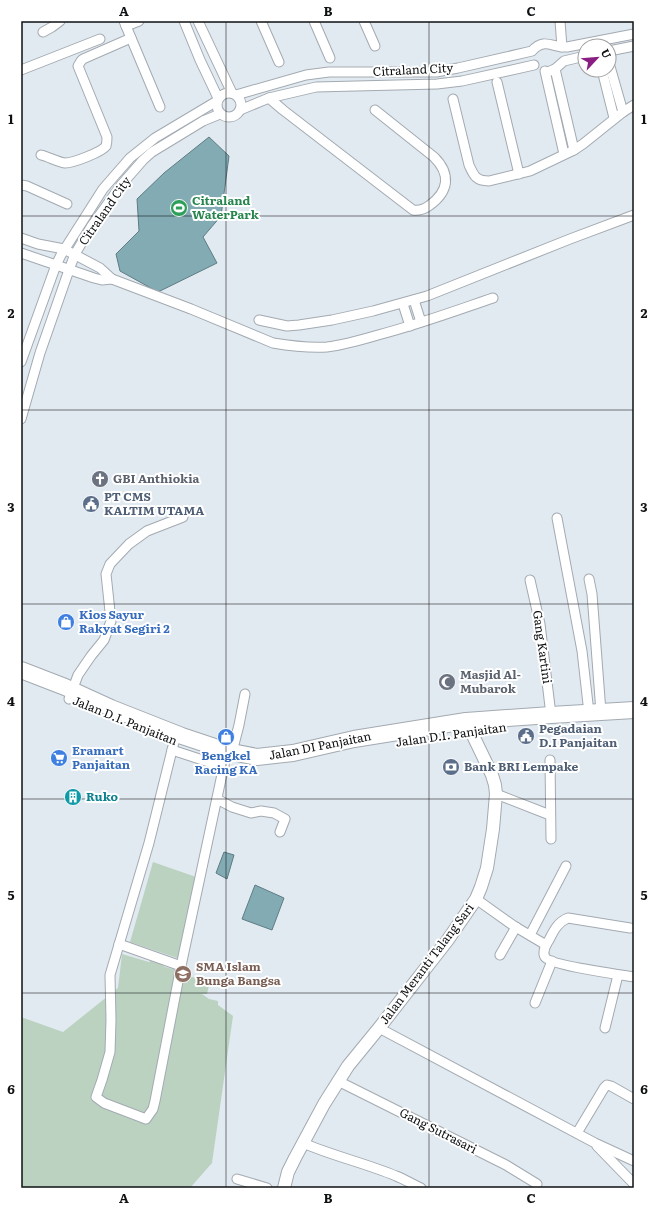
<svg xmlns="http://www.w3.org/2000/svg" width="655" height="1209" viewBox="0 0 655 1209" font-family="Literata,serif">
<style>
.green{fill:#bbd2c1}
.water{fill:#82abb3;stroke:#5f7c83}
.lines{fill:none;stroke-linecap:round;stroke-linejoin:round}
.street-casing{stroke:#a3aab1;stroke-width:11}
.secondary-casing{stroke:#a3aab1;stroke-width:14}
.highway-casing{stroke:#a3aab1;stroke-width:18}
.street{stroke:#fff;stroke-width:9}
.secondary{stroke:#fff;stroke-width:12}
.highway{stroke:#fff;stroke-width:16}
.grid{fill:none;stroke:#0e1012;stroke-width:1;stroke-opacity:0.55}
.labels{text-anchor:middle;stroke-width:4;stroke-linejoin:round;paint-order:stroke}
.street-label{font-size:12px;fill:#0e1012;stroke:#fff}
.leisure-label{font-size:12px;font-weight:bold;fill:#27864d;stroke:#fff;text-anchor:start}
.worship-label{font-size:12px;font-weight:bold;fill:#5b616d;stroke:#fff;text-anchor:start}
.service-label{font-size:12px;font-weight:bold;fill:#4e5e75;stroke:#fff;text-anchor:start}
.shop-label{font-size:12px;font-weight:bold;fill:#366cbe;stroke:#fff;text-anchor:start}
.culture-label{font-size:12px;font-weight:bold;fill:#0d838f;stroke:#fff;text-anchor:start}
.education-label{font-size:12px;font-weight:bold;fill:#785e54;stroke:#fff;text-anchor:start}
.neatline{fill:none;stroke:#0e1012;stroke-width:1.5}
.grid-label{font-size:13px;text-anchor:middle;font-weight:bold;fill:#0e1012}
</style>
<rect width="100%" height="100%" fill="#e2eaf1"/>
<g class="green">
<path d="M153 862 196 877 180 959 130 942Z"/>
<path d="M122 954 149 962 153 959 165 967 176 970V975L187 983 189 976 210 982 207 994H202L209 999 218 1001V1005L233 1016 212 1163 190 1188H21V1017L63 1032 118 988Z"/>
</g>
<g class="water">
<path d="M209 137 229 156 221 216 203 237 217 263 158 292 120 271 116 254 139 231 137 199 164 173Z"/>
<path d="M224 852 234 855 227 879 216 873Z"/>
<path d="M255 885 284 898 272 930 242 919Z"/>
</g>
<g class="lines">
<g class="street-casing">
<g id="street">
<path d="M124 21 126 26 139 21"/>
<path d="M184 21 200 60 218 98"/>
<path d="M198 21 232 93"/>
<path d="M261 21 279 62"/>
<path d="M314 21 330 58"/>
<path d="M364 21 375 46"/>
<path d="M560 21 562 47"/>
<path d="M126 26 160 107"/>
<path d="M43 32 52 27 60 21"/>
<path d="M609 51 634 46"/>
<path d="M609 63 623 112"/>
<path d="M555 69 574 150"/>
<path d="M21 70 100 39"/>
<path d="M602 70 614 118"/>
<path d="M545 71 564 154"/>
<path d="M550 71 555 69 564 61 585 56"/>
<path d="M497 82 519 174"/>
<circle cx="229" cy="105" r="12"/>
<path d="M236 95 306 75 329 72H436L458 68 532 51C544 37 553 48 567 47L634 34"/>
<path d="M269 98 283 110 413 210C420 211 425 209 430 205 449 191 451 174 434 157L375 110"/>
<path d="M453 99 469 165C474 176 476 181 489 181L530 171 574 150 583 144 623 112 634 105"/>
<path d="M240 110 269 98 316 87 437 84 462 81 534 65"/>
<path d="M41 155C49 157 58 162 65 163 73 163 102 152 106 146 107 143 107 140 107 137L78 66 81 61 83 59 131 38"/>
<path d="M21 185 27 186 67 204"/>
<path d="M21 238 38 244 64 249 100 268 112 279 191 309 273 343C291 346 309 348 327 347 344 345 361 340 378 335 417 325 455 311 493 298"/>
<path d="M21 253 94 278 102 280 112 279"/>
<path d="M414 300 421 322"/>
<path d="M403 304 410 326"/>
<path d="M259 320 287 326 299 325 332 320 373 311 427 296 570 239 634 215"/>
<path d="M21 362 56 265 61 255 103 189 130 158 155 138 217 101"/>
<path d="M21 419 40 353 69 270 75 254 91 227 122 184 143 160 152 152 203 121 220 114"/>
<path d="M557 518 582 651 589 713"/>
<path d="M589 579 592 594 601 712"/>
<path d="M530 580 540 624 551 715"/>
<path d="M69 699 78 675 91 656 104 640 111 621 106 574 110 564 129 544 147 531 183 517"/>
<path d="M174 742 149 843 110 975 111 1020 110 1052 102 1080 96 1097 104 1103 146 1119 153 1109 155 1101 181 966 227 751"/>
<path d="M172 750 224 767"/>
<path d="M232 752 239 725 245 694"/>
<path d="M550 760 551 839"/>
<path d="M496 794 550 815"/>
<path d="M217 799 232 807 251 813 261 811 274 813 285 819 280 832"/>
<path d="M476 899 514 926 546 945"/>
<path d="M630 928 568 918C558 922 554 930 549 940 546 944 542 952 545 957 549 965 622 975 634 977"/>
<path d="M530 935 566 866"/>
<path d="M119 944 181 966"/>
<path d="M500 955 516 927"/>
<path d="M535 1003 552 961"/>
<path d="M379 1028 595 1143 634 1161"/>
<path d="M605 1028 618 975"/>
<path d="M338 1081 506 1165 537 1184"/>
<path d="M577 1133 604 1088 607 1085 611 1086 634 1099"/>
<path d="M303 1143C333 1156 365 1163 396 1176 404 1179 412 1184 421 1188"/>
<path d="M597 1146 634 1184"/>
<path d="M237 1179 267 1188"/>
</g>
</g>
<g class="secondary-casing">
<path id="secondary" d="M284 1188 288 1172 295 1158 324 1104 348 1066 379 1028 447 941 476 899 481 887 487 868 493 829 496 794 495 785 492 775 466 721"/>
</g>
<g class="highway-casing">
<path id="highway" d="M21 670 65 687 111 708 182 736 227 751 257 757 293 753 354 739 466 721 551 715 634 710"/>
</g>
<use href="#street" class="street"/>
<use href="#secondary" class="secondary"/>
<use href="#highway" class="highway"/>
</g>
<path class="grid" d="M226 21V1188M429 21V1188M21 216H634M21 410H634M21 604H634M21 799H634M21 993H634"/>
<defs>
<g id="stadium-disc" transform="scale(0.9)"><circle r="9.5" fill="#2e9e5b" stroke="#fff"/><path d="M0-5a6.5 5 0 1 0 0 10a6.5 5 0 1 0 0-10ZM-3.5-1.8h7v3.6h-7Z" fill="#fff"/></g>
<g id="church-disc" transform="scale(0.9)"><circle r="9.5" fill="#6b7280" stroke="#fff"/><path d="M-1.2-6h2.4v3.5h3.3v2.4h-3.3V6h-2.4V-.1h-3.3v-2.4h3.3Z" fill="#fff"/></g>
<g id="civic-disc" transform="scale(0.9)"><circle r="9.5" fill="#5c6f8a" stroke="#fff"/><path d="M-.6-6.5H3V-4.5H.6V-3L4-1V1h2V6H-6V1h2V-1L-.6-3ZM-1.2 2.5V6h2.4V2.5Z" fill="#fff"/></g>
<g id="shop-disc" transform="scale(0.9)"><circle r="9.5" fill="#3f7fe0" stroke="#fff"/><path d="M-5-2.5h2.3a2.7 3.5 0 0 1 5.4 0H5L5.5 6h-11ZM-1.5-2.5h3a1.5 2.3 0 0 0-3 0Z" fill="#fff"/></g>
<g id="mosque-disc" transform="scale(0.9)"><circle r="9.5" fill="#6b7280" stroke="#fff"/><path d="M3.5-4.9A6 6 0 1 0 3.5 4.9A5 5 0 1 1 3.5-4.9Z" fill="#fff"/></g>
<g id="supermarket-disc" transform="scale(0.9)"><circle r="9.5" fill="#3f7fe0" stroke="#fff"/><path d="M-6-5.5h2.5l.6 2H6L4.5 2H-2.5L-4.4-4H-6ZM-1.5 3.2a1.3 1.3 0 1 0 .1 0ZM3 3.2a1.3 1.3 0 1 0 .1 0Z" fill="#fff"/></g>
<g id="bank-disc" transform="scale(0.9)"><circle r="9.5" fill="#5c6f8a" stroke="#fff"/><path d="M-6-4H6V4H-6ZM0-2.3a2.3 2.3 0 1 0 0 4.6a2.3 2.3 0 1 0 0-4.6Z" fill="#fff"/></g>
<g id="building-disc" transform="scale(0.9)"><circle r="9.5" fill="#0f9aa8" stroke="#fff"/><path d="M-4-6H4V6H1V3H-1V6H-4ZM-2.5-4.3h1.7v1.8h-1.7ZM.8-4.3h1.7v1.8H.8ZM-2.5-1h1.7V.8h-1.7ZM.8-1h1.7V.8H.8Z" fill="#fff"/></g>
<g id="school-disc" transform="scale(0.9)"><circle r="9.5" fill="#8d6e63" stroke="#fff"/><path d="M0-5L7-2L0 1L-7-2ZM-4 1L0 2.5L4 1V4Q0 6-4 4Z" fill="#fff"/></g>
</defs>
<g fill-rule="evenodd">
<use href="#stadium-disc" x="179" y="208"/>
<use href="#church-disc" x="100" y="479"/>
<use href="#civic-disc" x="91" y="504"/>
<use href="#shop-disc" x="66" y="622"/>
<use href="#mosque-disc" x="447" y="682"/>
<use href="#civic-disc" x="526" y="736"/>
<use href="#shop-disc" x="226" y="737"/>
<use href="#supermarket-disc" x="59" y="758"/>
<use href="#bank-disc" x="451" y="767"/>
<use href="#building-disc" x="73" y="797"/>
<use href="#school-disc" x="183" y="974"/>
</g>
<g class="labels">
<g class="street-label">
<text transform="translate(413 70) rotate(-3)" y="4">Citraland City</text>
<text transform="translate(105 211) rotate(-55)" y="4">Citraland City</text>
<text transform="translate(542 647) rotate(82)" y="4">Gang Kartini</text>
<text transform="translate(125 721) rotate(22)" y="4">Jalan D.I. Panjaitan</text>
<text transform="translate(451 735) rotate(-8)" y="4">Jalan D.I. Panjaitan</text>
<text transform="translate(320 746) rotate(-11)" y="4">Jalan DI Panjaitan</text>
<text transform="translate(427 964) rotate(-53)" y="4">Jalan Meranti Talang Sari</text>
<text transform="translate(438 1131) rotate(27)" y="4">Gang Sutrasari</text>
</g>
<g class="leisure-label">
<text x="192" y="205">Citraland<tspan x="192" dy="14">WaterPark</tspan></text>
</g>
<g class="worship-label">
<text x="113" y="483">GBI Anthiokia</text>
<text x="460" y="679">Masjid Al-<tspan x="460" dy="14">Mubarok</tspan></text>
</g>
<g class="service-label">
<text x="104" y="501">PT CMS<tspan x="104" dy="14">KALTIM UTAMA</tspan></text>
<text x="539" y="733">Pegadaian<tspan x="539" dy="14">D.I Panjaitan</tspan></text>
<text x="464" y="771">Bank BRI Lempake</text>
</g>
<g class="shop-label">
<text x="79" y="619">Kios Sayur<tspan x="79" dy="14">Rakyat Segiri 2</tspan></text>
<text x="72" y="755">Eramart<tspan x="72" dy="14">Panjaitan</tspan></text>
<text x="226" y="760" text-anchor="middle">Bengkel<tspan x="226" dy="14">Racing KA</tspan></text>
</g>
<g class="culture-label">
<text x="86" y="801">Ruko</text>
</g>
<g class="education-label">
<text x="196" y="971">SMA Islam<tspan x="196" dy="14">Bunga Bangsa</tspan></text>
</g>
</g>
<rect width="655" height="1209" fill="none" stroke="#ffffff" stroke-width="44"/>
<g transform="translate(597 58) rotate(64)"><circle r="19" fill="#ffffff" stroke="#9f9fa0"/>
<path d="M0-3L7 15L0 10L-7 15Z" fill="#8a1d82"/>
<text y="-6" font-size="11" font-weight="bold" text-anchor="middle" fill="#0e1012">U</text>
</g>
<rect x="22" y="22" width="611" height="1165" class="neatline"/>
<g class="grid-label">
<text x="124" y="16">A</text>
<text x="328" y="16">B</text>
<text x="531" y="16">C</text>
<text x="11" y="124">1</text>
<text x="644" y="124">1</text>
<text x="11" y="318">2</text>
<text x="644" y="318">2</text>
<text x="11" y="512">3</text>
<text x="644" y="512">3</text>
<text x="11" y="706">4</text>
<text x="644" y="706">4</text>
<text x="11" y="900">5</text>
<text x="644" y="900">5</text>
<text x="11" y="1094">6</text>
<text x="644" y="1094">6</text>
<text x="124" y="1203">A</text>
<text x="328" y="1203">B</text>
<text x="531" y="1203">C</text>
</g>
</svg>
